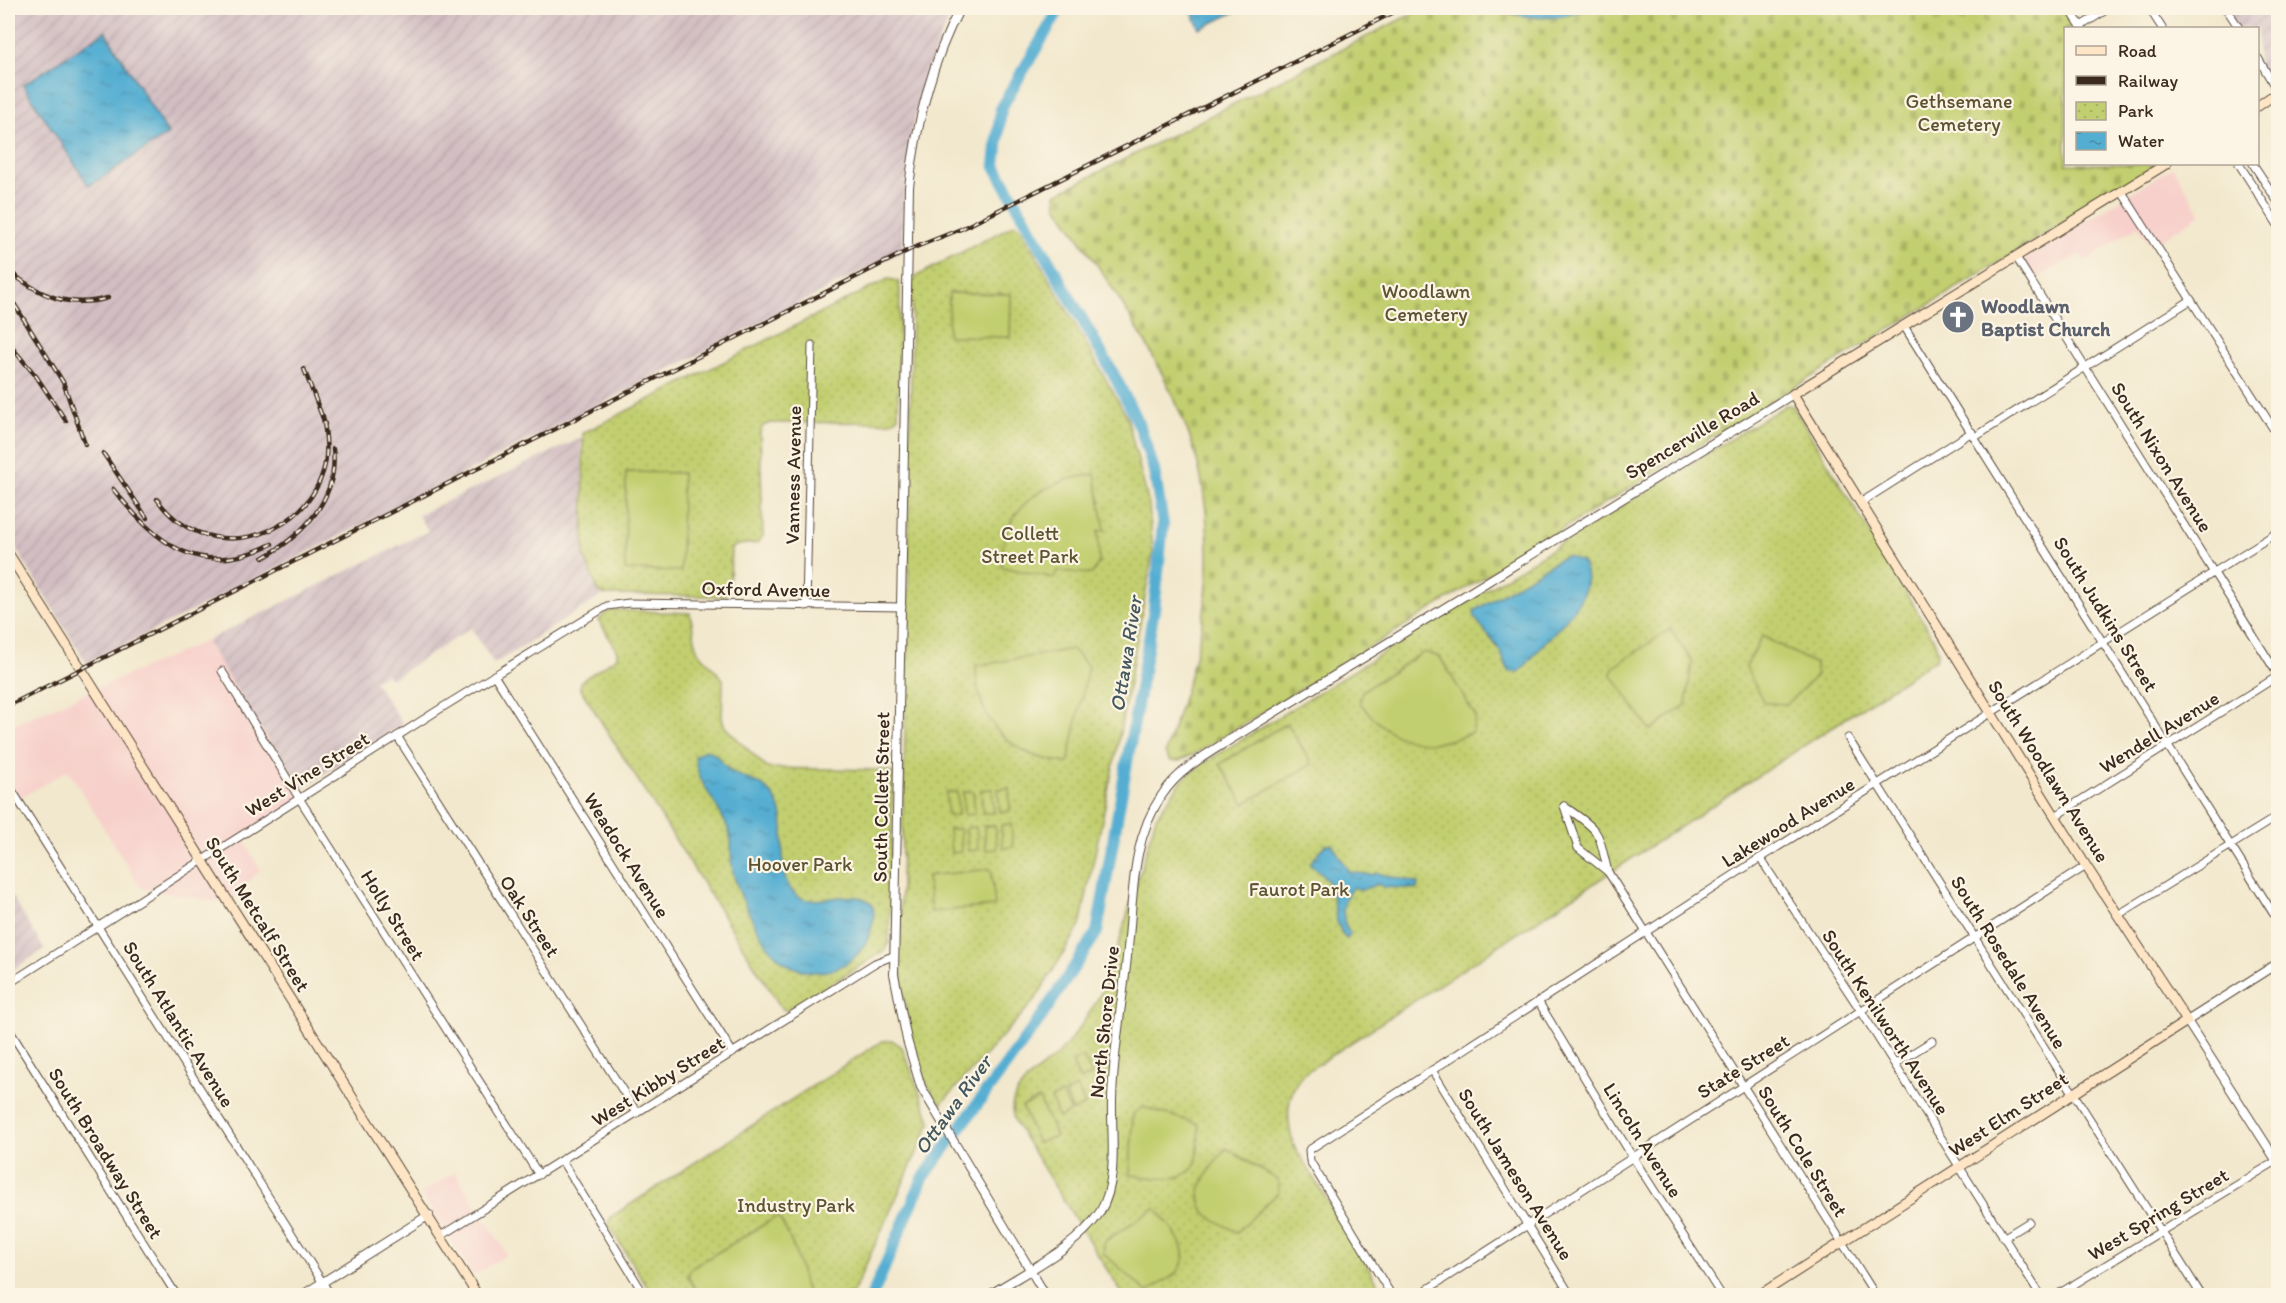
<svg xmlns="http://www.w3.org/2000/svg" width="2286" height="1303" viewBox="0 0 2286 1303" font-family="Itim,sans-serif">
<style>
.built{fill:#f7d0cb}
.industrial{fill:url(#industrial-furrows)}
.cemetery{fill:url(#cemetery-stones);stroke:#7e7c47;stroke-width:1.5}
.park{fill:url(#park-dots);stroke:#7e7c47;stroke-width:1.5}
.pitch{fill:#c2cf70;stroke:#7e7c47;stroke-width:1.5}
.water{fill:url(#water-ripples);stroke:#486c78;stroke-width:1.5}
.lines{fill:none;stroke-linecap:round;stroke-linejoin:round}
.river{stroke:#54aed2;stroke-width:12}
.minor-casing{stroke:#564638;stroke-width:9}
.tertiary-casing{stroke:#564638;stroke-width:10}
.secondary-casing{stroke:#564638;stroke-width:11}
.minor{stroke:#fff;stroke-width:7}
.tertiary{stroke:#fff;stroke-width:8}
.secondary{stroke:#fde5c5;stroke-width:9}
.rail-casing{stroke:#3b2a1e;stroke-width:4.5}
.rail{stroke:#fcf5e5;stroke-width:2;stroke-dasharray:7;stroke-linecap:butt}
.labels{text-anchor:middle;stroke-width:4.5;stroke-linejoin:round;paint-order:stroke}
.park-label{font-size:20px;fill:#5d5332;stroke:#fcf5e5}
.worship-label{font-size:20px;font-weight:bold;fill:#5b616d;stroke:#fcf5e5;text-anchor:start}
.street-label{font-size:20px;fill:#3b2a1e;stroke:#fcf5e5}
.water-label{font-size:21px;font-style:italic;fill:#44585d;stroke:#fcf5e5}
</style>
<defs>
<pattern id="industrial-furrows" width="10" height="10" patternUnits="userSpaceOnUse" patternTransform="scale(1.5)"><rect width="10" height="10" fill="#d2bec2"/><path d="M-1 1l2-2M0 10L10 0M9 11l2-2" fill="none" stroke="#b5a3a6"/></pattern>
<pattern id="cemetery-stones" width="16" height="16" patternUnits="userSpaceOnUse" patternTransform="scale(1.5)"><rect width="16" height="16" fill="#c2cf70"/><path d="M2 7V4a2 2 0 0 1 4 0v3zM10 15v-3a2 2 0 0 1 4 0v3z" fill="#a8b261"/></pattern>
<pattern id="park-dots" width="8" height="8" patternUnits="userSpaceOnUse" patternTransform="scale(1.5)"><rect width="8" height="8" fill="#c2cf70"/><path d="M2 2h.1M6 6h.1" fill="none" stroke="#a8b261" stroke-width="1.8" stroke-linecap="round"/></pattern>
<pattern id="water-ripples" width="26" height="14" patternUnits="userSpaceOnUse" patternTransform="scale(1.5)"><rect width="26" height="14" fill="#54aed2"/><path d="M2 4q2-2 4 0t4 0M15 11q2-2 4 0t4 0" fill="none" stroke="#478eaa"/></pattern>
</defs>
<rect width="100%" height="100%" fill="#fcf5e5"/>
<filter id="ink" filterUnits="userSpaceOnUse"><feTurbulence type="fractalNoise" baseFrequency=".0167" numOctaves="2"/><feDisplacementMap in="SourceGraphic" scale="12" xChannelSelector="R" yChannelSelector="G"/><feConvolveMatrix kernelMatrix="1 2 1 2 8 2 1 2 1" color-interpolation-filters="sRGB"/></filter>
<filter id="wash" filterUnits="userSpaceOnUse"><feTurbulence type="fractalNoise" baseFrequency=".008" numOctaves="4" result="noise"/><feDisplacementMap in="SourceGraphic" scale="24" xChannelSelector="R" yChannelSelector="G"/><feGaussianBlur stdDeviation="1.35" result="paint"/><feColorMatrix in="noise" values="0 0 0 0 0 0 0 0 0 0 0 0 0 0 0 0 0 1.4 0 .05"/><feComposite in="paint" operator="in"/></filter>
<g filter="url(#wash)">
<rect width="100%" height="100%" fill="#f2e8cd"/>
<g class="built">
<path d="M2173 167 2201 214 2151 246 2138 226 2085 261 2080 254 2034 280 2022 261Z"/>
<path d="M206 641 307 801 244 840 260 870 234 896 217 902 141 888 68 770 10 804 8 800V727Z"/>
<path d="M455 1172 507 1254 473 1276 421 1193Z"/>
</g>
<g class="industrial">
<path d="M8 8H955L939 40 912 128 903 212V251L87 664 8 536Z"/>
<path d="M2219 8H2278V81L2267 88 2258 72V28H2232Z"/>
<path d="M581 438 584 555 594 586 603 595 494 664 471 628 391 679 385 674 374 681 403 724 299 790 206 641 428 531 418 515Z"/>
<path d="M8 890 44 949 8 973Z"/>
</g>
<path class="cemetery" d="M1423 8H2064L2078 28H2066V164H2159L1198 752 1179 761H1170L1165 753C1181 705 1199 655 1205 604 1211 563 1208 504 1198 464 1176 378 1107 278 1057 206L1056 194Z"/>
<g class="park">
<path d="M1015 224 1021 228 1127 417 1149 505 1153 553 1118 743 1080 926 1035 1000 941 1104C911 1074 904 998 899 958L908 621 912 283 917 276Z"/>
<path d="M888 279 898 281 900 288 898 417 891 422 770 423 763 426 760 432 763 536 757 543 737 545 731 549 730 588 724 596 606 595 598 592 584 555 583 433Z"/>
<path d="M1786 405 1793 406 1934 639 1938 652 1936 659 1303 1074C1285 1095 1286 1120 1294 1146L1385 1295H1123L1017 1126C1013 1118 1010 1109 1014 1099 1022 1078 1049 1065 1063 1049 1082 1027 1096 1004 1109 977L1156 817 1183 779 1207 761Z"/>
<path d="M615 610 690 613 697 650 723 679 722 719 725 727 767 768 886 770 893 774 889 943 883 952 790 1009 784 1010 780 1006 580 688V682L617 657V651L599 620 607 612Z"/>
<path d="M892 1040 902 1047 931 1122 852 1295H652L608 1224 611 1217 882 1041Z"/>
</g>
<g class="pitch">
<path d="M949 293 1011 294 1010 337 948 336Z"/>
<path d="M626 472 682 473 681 571 625 570Z"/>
<path d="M1095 474 1105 530 1098 531 1099 562 1092 574 1057 571 1054 578 1002 567C999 508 1043 481 1095 474Z"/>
<path d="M1670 629 1692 661 1686 705 1650 730 1611 674 1613 668Z"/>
<path d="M1762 636 1815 664 1817 675 1787 704 1764 703 1746 667Z"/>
<path d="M1072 649 1088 666 1068 763C1013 758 976 724 976 666Z"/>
<path d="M1424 652 1440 657 1476 717 1472 732C1426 754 1390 742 1360 703L1362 691Z"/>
<path d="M1287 723 1312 764 1244 804 1220 764Z"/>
<path d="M1009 788 1010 811 1000 812 998 789Z"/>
<path d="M992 789 994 813H983L981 790Z"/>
<path d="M973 791 975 814 964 815 963 792Z"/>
<path d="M957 792 958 815 948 816 946 793Z"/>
<path d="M1011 824 1013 847 1003 848 1001 825Z"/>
<path d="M984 826H995L997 849 986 850Z"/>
<path d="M976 827 978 850 968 851 966 828Z"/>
<path d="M949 829H960L961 852 951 853Z"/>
<path d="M991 869 995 906 931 912 927 876Z"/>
<path d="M1083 1057 1092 1075 1080 1080 1072 1062Z"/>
<path d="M1077 1087 1085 1105 1073 1111 1065 1093Z"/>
<path d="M1062 1094 1071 1112 1059 1118 1051 1099Z"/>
<path d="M1039 1099 1056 1136 1038 1143 1022 1107Z"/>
<path d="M1143 1107 1199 1124C1198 1135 1199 1147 1197 1158 1191 1187 1150 1177 1130 1175L1133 1114Z"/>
<path d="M1226 1148 1278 1180 1279 1192 1237 1232C1228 1227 1216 1222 1208 1215 1185 1195 1214 1164 1226 1148Z"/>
<path d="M1155 1208C1168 1223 1198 1254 1175 1274 1167 1281 1156 1286 1147 1292L1103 1253 1105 1241Z"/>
<path d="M778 1216C794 1241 800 1267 807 1295H699L688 1277 690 1269Z"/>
</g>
<g class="water">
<path d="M1190 8H1243L1200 29Z"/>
<path d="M1491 8H1592C1553 22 1530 20 1491 8Z"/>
<path d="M105 31 168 134 89 186 23 85Z"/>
<path d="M1567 556 1582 562C1600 590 1561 625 1544 643 1536 652 1529 663 1519 672H1509L1499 649 1475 618 1474 611 1559 559Z"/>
<path d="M705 750C719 752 721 765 732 772 744 780 759 780 769 791 799 821 767 869 796 895 814 910 851 885 872 904 875 911 874 919 872 926 862 973 805 988 773 952 758 935 735 889 732 866 730 856 733 845 730 835 723 807 697 787 695 756Z"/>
<path d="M1332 844 1349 872 1372 875 1377 873 1418 883 1417 889 1383 887 1378 884 1362 890 1353 887C1340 900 1341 920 1350 934L1346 939C1332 921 1337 905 1329 884 1325 873 1316 871 1310 863L1325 845Z"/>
</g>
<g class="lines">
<path class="river" d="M872 1296 923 1178 1042 1016 1097 932 1154 609 1163 524 1154 470 1140 427 1115 377 995 166 1001 108 1060 8"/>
</g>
</g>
<g filter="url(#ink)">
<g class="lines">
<g class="minor-casing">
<g id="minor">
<path d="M2069 8 2082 28"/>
<path d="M2149 8 2162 28"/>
<path d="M2226 8 2239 28"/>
<path d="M2081 26 2109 8"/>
<path d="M2258 58 2278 92"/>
<path d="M2239 164 2278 225"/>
<path d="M2253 164 2278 202"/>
<path d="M2122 192 2278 436"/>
<path d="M2016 257 2278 675"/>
<path d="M1904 326 2278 921"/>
<path d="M1975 437 2191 300"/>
<path d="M1860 503 1972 432"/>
<path d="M806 606 812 345"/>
<path d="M222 671 299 798 539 1175"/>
<path d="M494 675 733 1053"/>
<path d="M397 736 637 1113"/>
<path d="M1848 738 2202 1296"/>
<path d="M8 784 331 1296"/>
<path d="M1564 806C1602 833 1597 828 1608 872L1876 1296"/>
<path d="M1564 806 1578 848 1608 872"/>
<path d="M2057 815 2278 676"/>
<path d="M1760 858 1861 1011 2041 1296"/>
<path d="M2118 915 2278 816"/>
<path d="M8 984 443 707 607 606 629 603 902 607"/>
<path d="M1538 1001 1632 1156 1722 1296"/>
<path d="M8 1028 177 1296"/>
<path d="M1895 1064 1932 1041"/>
<path d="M1432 1070 1571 1296"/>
<path d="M562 1161 645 1296"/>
<path d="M442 1235 875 963 893 956"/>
<path d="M2003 1238 2029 1222"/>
<path d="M1392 1296 1310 1161 1309 1150 1760 858 2278 532"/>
<path d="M1417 1296 2086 866"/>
<path d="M2055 1296 2278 1160"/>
</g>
</g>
<g class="tertiary-casing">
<g id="tertiary">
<path d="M960 8C931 63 916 125 909 187L894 974 907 1040 921 1087 1046 1296"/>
<path d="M2278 963 2187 1021 2278 1163"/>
<path d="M301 1296 429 1215"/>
<path d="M988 1296C1024 1272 1076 1249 1100 1212 1119 1181 1111 1135 1112 1101 1113 1052 1122 1005 1127 957 1134 902 1129 843 1162 795 1180 768 1209 753 1236 736L1793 394"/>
</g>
</g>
<g class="secondary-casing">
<g id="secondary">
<path d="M2258 106 2278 92"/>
<path d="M8 553 478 1296"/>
<path d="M1758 1296 2187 1021 2086 866 1793 394 2166 164"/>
</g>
</g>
<use href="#minor" class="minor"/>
<use href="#tertiary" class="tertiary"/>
<use href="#secondary" class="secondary"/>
<g class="rail-casing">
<g id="rail">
<path d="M8 270C38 295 68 309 108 298"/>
<path d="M8 294 63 382 85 444"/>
<path d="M8 343 36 376 66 421"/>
<path d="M304 369 325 424"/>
<path d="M103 453 147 518"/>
<path d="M113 489C158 545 200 580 272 544"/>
<path d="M157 499C201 564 300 544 323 472 329 453 326 435 323 416"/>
<path d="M263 558C303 535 339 499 333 449"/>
<path d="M8 706 911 249 961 229 1402 8"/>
</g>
</g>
<use href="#rail" class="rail"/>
</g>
</g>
<defs>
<g id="church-disc" transform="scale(1.725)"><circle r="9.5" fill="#6b7280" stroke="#fcf5e5"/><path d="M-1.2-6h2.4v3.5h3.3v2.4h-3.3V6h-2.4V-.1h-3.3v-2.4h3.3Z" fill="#fff"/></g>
</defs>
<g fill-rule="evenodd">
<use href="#church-disc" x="1958" y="317"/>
</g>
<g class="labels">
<g class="park-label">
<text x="1959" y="108">Gethsemane<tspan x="1959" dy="23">Cemetery</tspan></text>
<text x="1426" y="298">Woodlawn<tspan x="1426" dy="23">Cemetery</tspan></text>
<text x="1030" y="540">Collett<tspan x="1030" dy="23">Street Park</tspan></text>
<text x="800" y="871">Hoover Park</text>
<text x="1299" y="896">Faurot Park</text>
<text x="796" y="1212">Industry Park</text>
</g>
<g class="worship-label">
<text x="1981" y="313">Woodlawn<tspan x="1981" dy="23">Baptist Church</tspan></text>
</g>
<g class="street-label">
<text transform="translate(1692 435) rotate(-31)" y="7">Spencerville Road</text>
<text transform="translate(2162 457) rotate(58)" y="7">South Nixon Avenue</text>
<text transform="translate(793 475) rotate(-89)" y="7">Vanness Avenue</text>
<text transform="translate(766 589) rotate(1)" y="7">Oxford Avenue</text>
<text transform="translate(2106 614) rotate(58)" y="7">South Judkins Street</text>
<text transform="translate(2159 732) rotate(-32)" y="7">Wendell Avenue</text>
<text transform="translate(2049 771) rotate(58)" y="7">South Woodlawn Avenue</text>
<text transform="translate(307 774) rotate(-32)" y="7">West Vine Street</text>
<text transform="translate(881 797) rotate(-89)" y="7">South Collett Street</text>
<text transform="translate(1788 822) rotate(-32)" y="7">Lakewood Avenue</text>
<text transform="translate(627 855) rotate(58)" y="7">Weadock Avenue</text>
<text transform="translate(258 914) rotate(58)" y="7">South Metcalf Street</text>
<text transform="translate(393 915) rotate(58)" y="7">Holly Street</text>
<text transform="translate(530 916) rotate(57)" y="7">Oak Street</text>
<text transform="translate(2009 962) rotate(58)" y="7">South Rosedale Avenue</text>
<text transform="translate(1104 1022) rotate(-84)" y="7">North Shore Drive</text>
<text transform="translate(1886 1022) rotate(57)" y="7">South Kenilworth Avenue</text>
<text transform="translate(179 1024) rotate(58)" y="7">South Atlantic Avenue</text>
<text transform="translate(1743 1066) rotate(-32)" y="7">State Street</text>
<text transform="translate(658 1081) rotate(-32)" y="7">West Kibby Street</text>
<text transform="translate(2008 1114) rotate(-33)" y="7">West Elm Street</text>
<text transform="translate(1643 1140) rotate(58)" y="7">Lincoln Avenue</text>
<text transform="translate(1803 1151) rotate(58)" y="7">South Cole Street</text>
<text transform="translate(106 1153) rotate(58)" y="7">South Broadway Street</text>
<text transform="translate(1516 1174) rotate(58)" y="7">South Jameson Avenue</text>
<text transform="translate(2158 1214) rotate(-31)" y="7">West Spring Street</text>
</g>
<g class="water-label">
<text transform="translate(1126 654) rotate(-81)" y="7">Ottawa River</text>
<text transform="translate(953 1105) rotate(-54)" y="7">Ottawa River</text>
</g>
</g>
<rect width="2286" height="1303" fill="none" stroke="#fcf5e5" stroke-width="30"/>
<rect x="2064" y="27" width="195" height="138" fill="#fcf5e5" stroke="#afa495" stroke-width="1.5"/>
<rect x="2076" y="46" width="30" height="9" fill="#fde5c5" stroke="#afa495" stroke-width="1.5"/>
<text x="2118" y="57" font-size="18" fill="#3b2a1e">Road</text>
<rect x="2076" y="76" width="30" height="9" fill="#3b2a1e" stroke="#afa495" stroke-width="1.5"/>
<text x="2118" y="87" font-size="18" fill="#3b2a1e">Railway</text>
<rect x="2076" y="102" width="30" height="18" fill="url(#park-dots)" stroke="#afa495" stroke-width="1.5"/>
<text x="2118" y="117" font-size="18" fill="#3b2a1e">Park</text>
<rect x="2076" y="132" width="30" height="18" fill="url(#water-ripples)" stroke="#afa495" stroke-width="1.5"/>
<text x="2118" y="147" font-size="18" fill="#3b2a1e">Water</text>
</svg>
